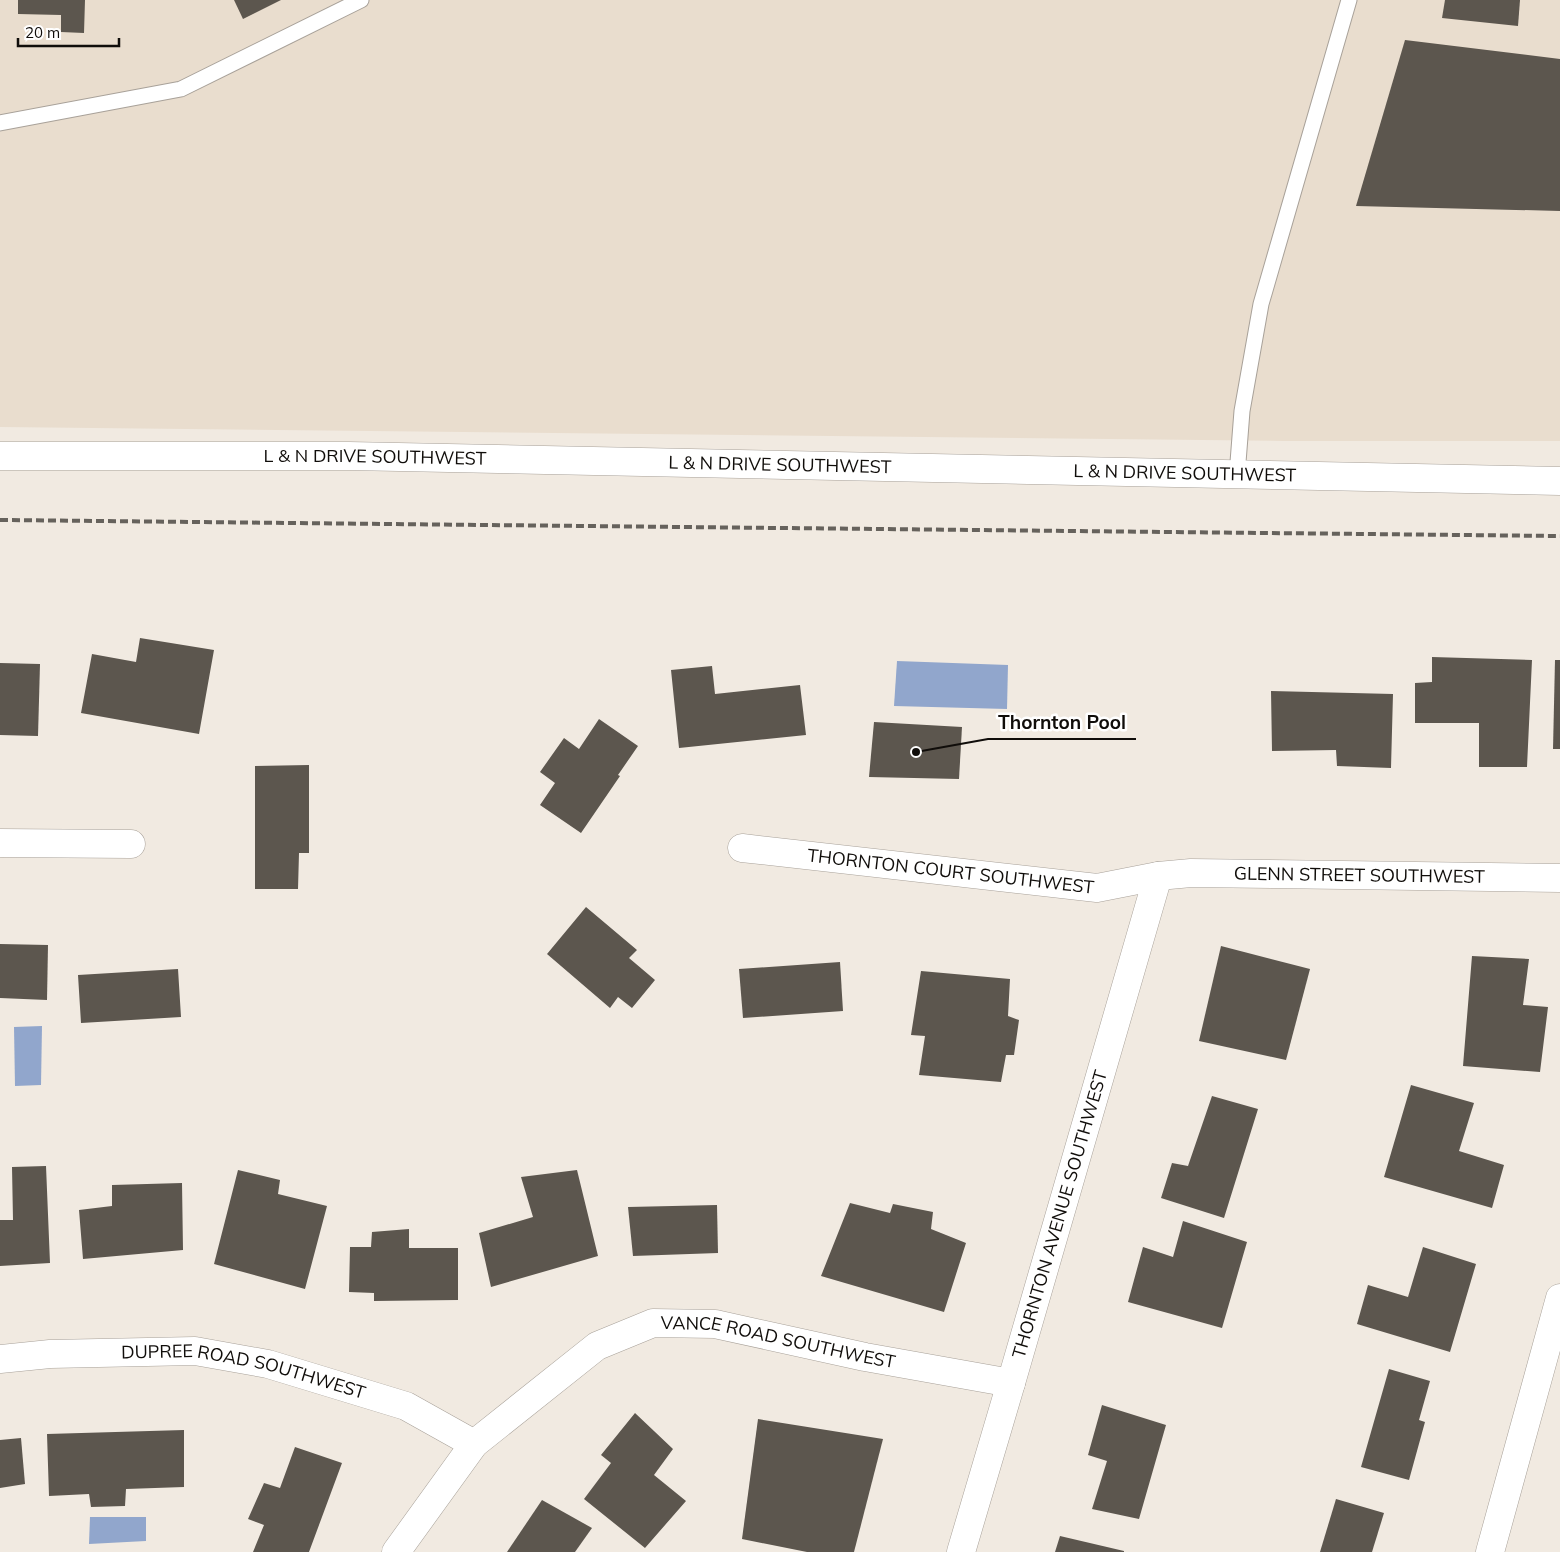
<svg xmlns="http://www.w3.org/2000/svg" width="1560" height="1552" viewBox="0 0 1560 1552" font-family="Mulish,sans-serif">
<style>
.built{fill:#e9ddce}
.water{fill:#91a6cc}
.building{fill:#5c564e}
.lines{fill:none;stroke-linecap:round;stroke-linejoin:round}
.lane-casing{stroke:#a8a199;stroke-width:17}
.street-casing{stroke:#a8a199;stroke-width:29}
.secondary-casing{stroke:#a8a199;stroke-width:29}
.lane{stroke:#fff;stroke-width:15}
.street{stroke:#fff;stroke-width:28}
.secondary{stroke:#fff;stroke-width:28}
.rail{stroke:#66625c;stroke-width:4;stroke-dasharray:8 4;stroke-linecap:butt}
.labels{text-anchor:middle;stroke-width:5;stroke-linejoin:round;paint-order:stroke}
.street-label{font-size:18px;fill:#100d0a;stroke:#fff}
.leader{fill:none;stroke:#100d0a;stroke-width:2}
.callout-dot{fill:#100d0a;stroke:#fff;stroke-width:2}
.callout-label{font-size:19px;text-anchor:middle;font-weight:bold;fill:#100d0a;stroke:#fff;stroke-width:5;stroke-linejoin:round;paint-order:stroke}
</style>
<rect width="100%" height="100%" fill="#f1eae1"/>
<path class="built" d="M0 0H1560V441H1284L0 427Z"/>
<g class="water">
<path d="M897 661 1008 665 1007 709 894 706Z"/>
<path d="M42 1026 41 1085 15 1086 14 1027Z"/>
<path d="M90 1517H146V1541L89 1544Z"/>
</g>
<g class="building">
<path d="M18 0H85L84 33 61 32V15L18 14Z"/>
<path d="M234 0H281L243 19Z"/>
<path d="M1445 0H1520L1518 26 1442 18Z"/>
<path d="M1405 40 1560 59V211L1356 206Z"/>
<path d="M140 638 214 650 199 734 81 713 92 654 136 662Z"/>
<path d="M1432 657 1532 660 1527 767H1479V723H1415V683L1432 682Z"/>
<path d="M1555 660H1560V749H1553Z"/>
<path d="M0 663 40 664 38 736 0 735Z"/>
<path d="M712 666 715 694 800 685 806 735 679 748 671 670Z"/>
<path d="M1271 691 1393 694 1391 768 1337 766 1336 750 1272 751Z"/>
<path d="M599 719 638 746 618 775 620 776 581 833 540 805 555 783 540 772 564 738 579 749Z"/>
<path d="M874 722 962 727 959 779 869 777Z"/>
<path d="M309 765V853H299L298 889H255V766Z"/>
<path d="M586 907 637 950 629 958 655 980 632 1008 618 997 610 1008 547 954Z"/>
<path d="M0 944 48 945 47 1000 0 998Z"/>
<path d="M1221 946 1310 969 1286 1060 1199 1041Z"/>
<path d="M1472 956 1529 959 1523 1005 1548 1007 1540 1072 1463 1066Z"/>
<path d="M840 962 843 1011 743 1018 739 969Z"/>
<path d="M178 969 181 1017 81 1023 78 975Z"/>
<path d="M921 971 1010 979 1008 1016 1019 1020 1014 1055H1006L1001 1082 919 1075 925 1036 911 1035Z"/>
<path d="M1411 1085 1474 1103 1459 1151 1504 1165 1492 1208 1384 1177Z"/>
<path d="M1212 1096 1258 1109 1224 1218 1161 1198 1172 1163 1188 1166Z"/>
<path d="M46 1166 50 1263 0 1266V1220H13L12 1167Z"/>
<path d="M238 1170 280 1180 278 1194 327 1206 305 1289 214 1264Z"/>
<path d="M577 1170 598 1256 491 1287 479 1233 533 1217 521 1177Z"/>
<path d="M182 1183 183 1250 83 1259 79 1210 112 1206V1185Z"/>
<path d="M850 1203 890 1213 893 1204 933 1212 931 1229 966 1243 944 1312 821 1276Z"/>
<path d="M717 1205 718 1253 633 1256 628 1207Z"/>
<path d="M1183 1221 1247 1242 1222 1328 1128 1302 1143 1247 1173 1257Z"/>
<path d="M409 1229V1248H458V1300L374 1301V1293L349 1292 350 1247H371L372 1232Z"/>
<path d="M1423 1247 1476 1264 1450 1352 1357 1324 1368 1285 1408 1297Z"/>
<path d="M1389 1369 1430 1381 1419 1420 1425 1422 1409 1480 1361 1467Z"/>
<path d="M1102 1405 1166 1425 1139 1519 1092 1509 1107 1461 1088 1455Z"/>
<path d="M635 1413 673 1449 654 1475 686 1501 645 1548 584 1499 611 1463 601 1455Z"/>
<path d="M758 1419 883 1439 854 1552H807L742 1539Z"/>
<path d="M184 1430V1487L126 1489 125 1506 91 1507 89 1494 49 1496 47 1434Z"/>
<path d="M21 1438 25 1484 0 1488V1440Z"/>
<path d="M295 1447 342 1463 309 1552H253L264 1525 248 1519 264 1483 280 1488Z"/>
<path d="M1336 1499 1384 1513 1372 1552H1320Z"/>
<path d="M542 1500 592 1528 575 1552H507Z"/>
<path d="M1060 1536 1124 1551V1552H1055Z"/>
</g>
<g class="lines">
<g class="lane-casing">
<g id="lane">
<path d="M0 123 181 89 361 0"/>
<path d="M1237 475 1242 411 1261 304 1349 0"/>
</g>
</g>
<g class="street-casing">
<g id="street">
<path d="M0 843 131 844"/>
<path id="s1" d="M742 848 1097 888 1158 876 1191 873 1560 878"/>
<path id="s2" d="M0 1359 50 1354 195 1351 268 1364 406 1406 474 1444"/>
<path id="s3" d="M396 1552 474 1444 597 1346 653 1323 715 1324 865 1357 1011 1383"/>
<path id="s4" d="M961 1552 1011 1383 1158 876"/>
<path d="M1490 1552 1560 1298"/>
</g>
</g>
<g class="secondary-casing">
<g id="secondary">
<path id="s5" d="M0 456H349L1560 481"/>
</g>
</g>
<use href="#lane" class="lane"/>
<use href="#street" class="street"/>
<use href="#secondary" class="secondary"/>
<path class="rail" d="M0 520 1560 536"/>
</g>
<g class="labels">
<g class="street-label">
<text dy="6" stroke="none"><textPath href="#s5" startOffset="375">L &amp; N DRIVE SOUTHWEST</textPath></text>
<text dy="6" stroke="none"><textPath href="#s5" startOffset="780">L &amp; N DRIVE SOUTHWEST</textPath></text>
<text dy="6" stroke="none"><textPath href="#s5" startOffset="1185">L &amp; N DRIVE SOUTHWEST</textPath></text>
<text dy="6" stroke="none"><textPath href="#s1" startOffset="210">THORNTON COURT SOUTHWEST</textPath></text>
<text dy="6" stroke="none"><textPath href="#s1" startOffset="621">GLENN STREET SOUTHWEST</textPath></text>
<text dy="6" stroke="none"><textPath href="#s4" startOffset="352">THORNTON AVENUE SOUTHWEST</textPath></text>
<text dy="6" stroke="none"><textPath href="#s3" startOffset="478">VANCE ROAD SOUTHWEST</textPath></text>
<text dy="6" stroke="none"><textPath href="#s2" startOffset="246">DUPREE ROAD SOUTHWEST</textPath></text>
</g>
</g>
<path class="leader" d="M916 752L988 739H1136"/>
<circle class="callout-dot" cx="916" cy="752" r="5"/>
<g class="callout-label">
<text x="1062" y="729">Thornton Pool</text>
</g>
<path d="M18 38v8h101v-8" fill="none" stroke="#100d0a" stroke-width="2.5"/>
<text x="25" y="38" font-size="15" fill="#100d0a" stroke="#ffffff" stroke-width="4" paint-order="stroke">20 m</text>
</svg>
